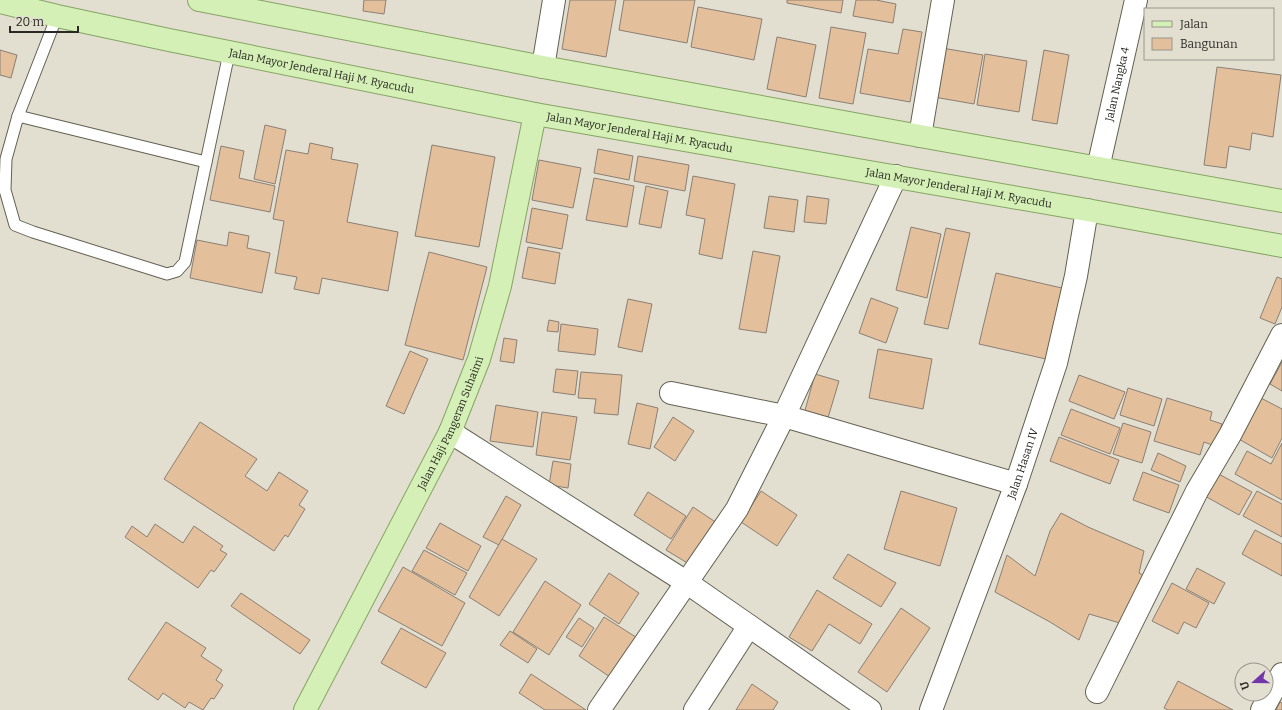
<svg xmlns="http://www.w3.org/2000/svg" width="1282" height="710" viewBox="0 0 1282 710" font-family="Bitter,serif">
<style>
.building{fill:#e3c09b;stroke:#8a7f74}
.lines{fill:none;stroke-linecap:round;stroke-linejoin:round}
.service-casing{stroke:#636153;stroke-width:13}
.minor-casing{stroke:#636153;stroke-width:24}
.tertiary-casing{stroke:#636153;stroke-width:24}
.primary-casing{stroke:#86a463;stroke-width:24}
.service{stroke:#fff;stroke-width:11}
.minor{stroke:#fff;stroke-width:22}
.tertiary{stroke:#fff;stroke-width:22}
.primary{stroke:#d4f0b6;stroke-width:22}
.labels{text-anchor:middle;stroke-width:3;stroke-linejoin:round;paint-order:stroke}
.street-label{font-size:11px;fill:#2a2923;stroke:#e2dfd0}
</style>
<rect width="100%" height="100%" fill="#e2dfd0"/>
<g class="building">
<path d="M364 0H386L384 14 363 11Z"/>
<path d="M570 0H616L606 57 562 49Z"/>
<path d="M624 0H695L687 43 619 30Z"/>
<path d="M787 0H843L841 13 787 3Z"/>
<path d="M856 0H876L896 4 893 23 853 16Z"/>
<path d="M698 7 762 19 754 60 691 47Z"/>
<path d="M831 27 866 33 853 104 819 98Z"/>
<path d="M903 29 922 32 910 102 860 93 868 49 898 54Z"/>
<path d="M777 37 816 45 806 97 767 89Z"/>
<path d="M942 48 983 55 974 104 934 97Z"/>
<path d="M0 50 17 55 11 78 0 75Z"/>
<path d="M1044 50 1069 55 1057 124 1032 120Z"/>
<path d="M985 54 1027 61 1019 112 977 105Z"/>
<path d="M1217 67 1281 75 1273 137 1252 133 1250 150 1229 146 1226 168 1204 165Z"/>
<path d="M265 125 286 130 275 184 254 179Z"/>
<path d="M310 143 333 148 331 159 358 164 347 222 398 232 388 291 322 278 319 294 294 289 297 277 275 273 284 221 273 219 286 150 308 154Z"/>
<path d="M432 145 495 157 479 247 415 236Z"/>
<path d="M221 146 244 151 239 178 275 186 270 212 210 200Z"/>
<path d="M598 149 633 156 629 180 594 173Z"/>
<path d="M638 156 689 165 685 191 634 181Z"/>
<path d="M539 160 581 168 573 208 532 200Z"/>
<path d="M693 176 735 184 722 259 699 254 705 219 686 215Z"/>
<path d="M594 178 634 186 627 227 586 220Z"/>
<path d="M646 186 668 191 661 228 639 224Z"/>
<path d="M769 196 798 200 794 232 764 228Z"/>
<path d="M807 196 829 199 826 224 804 222Z"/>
<path d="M532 208 568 215 562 249 526 242Z"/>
<path d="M911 227 941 234 927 298 896 290Z"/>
<path d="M946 228 970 233 948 329 924 324Z"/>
<path d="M229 232 249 236 247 248 270 253 262 293 190 278 197 240 227 246Z"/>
<path d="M528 247 560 253 555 284 522 278Z"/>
<path d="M753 251 780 256 766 333 739 329Z"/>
<path d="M429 252 487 267 463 360 405 345Z"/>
<path d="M996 273 1062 288 1046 359 979 344Z"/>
<path d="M1277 277 1282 279V307L1275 324 1260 318Z"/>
<path d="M871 298 898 308 886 343 859 333Z"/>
<path d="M628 299 652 304 642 352 618 347Z"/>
<path d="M549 320 559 322 558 332 547 331Z"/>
<path d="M561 324 598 329 595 355 558 351Z"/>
<path d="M504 338 517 340 514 363 500 361Z"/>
<path d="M878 349 932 359 923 409 869 398Z"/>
<path d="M410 351 428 359 404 414 386 406Z"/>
<path d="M1282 362V391L1270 384Z"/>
<path d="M556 369 578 371 575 395 553 392Z"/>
<path d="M581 372 622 375 618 415 594 413 596 399 578 398Z"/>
<path d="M815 374 839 381 827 421 804 414Z"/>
<path d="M1079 375 1125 392 1114 419 1069 401Z"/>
<path d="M1128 388 1162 399 1154 426 1120 415Z"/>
<path d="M1259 397 1282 409V438L1272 458 1237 438Z"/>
<path d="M1167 398 1212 412 1210 420 1222 424 1215 446 1204 442 1200 455 1154 441Z"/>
<path d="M637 403 658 408 650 449 628 444Z"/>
<path d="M496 405 538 412 533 447 490 441Z"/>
<path d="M1071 409 1120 428 1110 454 1061 435Z"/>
<path d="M542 412 577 417 570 460 536 455Z"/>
<path d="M673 417 694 431 675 461 654 447Z"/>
<path d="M200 422 257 459 245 476 267 491 279 472 308 491 299 505 305 509 288 537 285 535 274 551 164 479Z"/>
<path d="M1123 423 1151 432 1142 463 1113 454Z"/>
<path d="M1059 437 1119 460 1110 484 1050 461Z"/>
<path d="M1282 443V500L1235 474 1247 451 1271 464Z"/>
<path d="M1158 453 1186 466 1180 482 1151 470Z"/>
<path d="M553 461 571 464 568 488 549 485Z"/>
<path d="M1143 472 1179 485 1169 513 1133 500Z"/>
<path d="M1215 472 1252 492 1239 515 1203 495Z"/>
<path d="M761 491 797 515 777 546 741 522Z"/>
<path d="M901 491 957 508 940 566 884 549Z"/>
<path d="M1257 491 1282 504V537L1243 516Z"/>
<path d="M648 492 686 516 671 539 634 515Z"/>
<path d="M506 496 521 505 499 545 483 537Z"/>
<path d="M693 507 720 525 694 567 666 550Z"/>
<path d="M1061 513 1088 527 1144 551 1139 573 1145 576 1120 623 1089 614 1079 640 1050 622 995 592 1007 555 1035 576 1050 531Z"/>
<path d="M440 523 481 546 468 571 426 548Z"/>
<path d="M155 524 183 543 194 526 223 546 220 550 227 554 214 572 211 570 198 588 125 537 132 526 147 537Z"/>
<path d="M1255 530 1282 544V576L1242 554Z"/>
<path d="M502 539 537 559 499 616 469 597Z"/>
<path d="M424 550 467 573 455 595 412 571Z"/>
<path d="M848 554 896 583 881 607 833 578Z"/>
<path d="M403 567 465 603 442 646 378 611Z"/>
<path d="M1197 568 1225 583 1214 604 1186 589Z"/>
<path d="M609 573 639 593 619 624 589 604Z"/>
<path d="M545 581 581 605 549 655 513 632Z"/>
<path d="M1172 583 1209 603 1196 628 1184 622 1178 634 1152 621Z"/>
<path d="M817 590 872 624 860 644 829 624 812 651 789 637Z"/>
<path d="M241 593 310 640 300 654 231 606Z"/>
<path d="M901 608 930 628 887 692 858 672Z"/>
<path d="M604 617 639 639 613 679 579 656Z"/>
<path d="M579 618 594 628 582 647 566 637Z"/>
<path d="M166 622 206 648 201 656 222 670 216 680 223 685 214 699 211 698 203 710 189 702 185 708 163 693 158 700 128 679Z"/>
<path d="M401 628 446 653 426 688 381 663Z"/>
<path d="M510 631 537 649 528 663 500 645Z"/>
<path d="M531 674 586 710H545L519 693Z"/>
<path d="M1178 681 1233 710H1168L1164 708Z"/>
<path d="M752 684 778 702 773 710H736Z"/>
<path d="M1280 702 1282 703V710H1276Z"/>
</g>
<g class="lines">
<g class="service-casing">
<g id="service">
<path d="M57 16 18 116 6 159 5 190 15 225 33 232 167 274 177 271 185 262 229 53"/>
<path d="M18 116 206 162"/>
</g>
</g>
<g class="minor-casing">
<g id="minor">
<path d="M920 136 943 0"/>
<path id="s1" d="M1098 168 1136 0"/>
<path d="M671 393 784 416 1016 484"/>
<path d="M450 432 686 582 870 710"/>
<path d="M1097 692 1197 491 1230 435 1282 335"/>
<path d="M599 710 737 509 784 416 896 176"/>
<path d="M695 710 749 626"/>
<path id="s2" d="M931 710 1016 484 1056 363 1076 276 1087 210"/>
<path d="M1262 710 1282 674"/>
</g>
</g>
<g class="tertiary-casing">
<path id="tertiary" d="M543 67 554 0"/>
</g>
<g class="primary-casing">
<g id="primary">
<path d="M199 0 543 67 920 136 1282 201"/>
<path id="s3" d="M0 2 57 16 169 40 535 114 1087 210 1282 246"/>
<path id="s4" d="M305 710 450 432 479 359 500 286 535 114"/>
</g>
</g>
<use href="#service" class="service"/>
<use href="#minor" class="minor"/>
<use href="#tertiary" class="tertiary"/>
<use href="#primary" class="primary"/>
</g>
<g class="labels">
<g class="street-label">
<text dy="4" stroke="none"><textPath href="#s3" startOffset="329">Jalan Mayor Jenderal Haji M. Ryacudu</textPath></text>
<text dy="4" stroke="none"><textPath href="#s1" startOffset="86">Jalan Nangka 4</textPath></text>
<text dy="4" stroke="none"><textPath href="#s3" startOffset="653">Jalan Mayor Jenderal Haji M. Ryacudu</textPath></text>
<text dy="4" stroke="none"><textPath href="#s3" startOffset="977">Jalan Mayor Jenderal Haji M. Ryacudu</textPath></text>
<text dy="4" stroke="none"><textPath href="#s4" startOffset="322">Jalan Haji Pangeran Suhaimi</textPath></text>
<text dy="4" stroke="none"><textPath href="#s2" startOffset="263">Jalan Hasan IV</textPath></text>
</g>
</g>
<rect x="1144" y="8" width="130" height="52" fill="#e2dfd0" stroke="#98968b"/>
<rect x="1152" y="21" width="20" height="6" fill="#d4f0b6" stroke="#98968b"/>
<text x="1180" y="28" font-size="12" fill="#2a2923">Jalan</text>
<rect x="1152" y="38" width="20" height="12" fill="#e3c09b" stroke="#98968b"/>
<text x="1180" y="48" font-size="12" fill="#2a2923">Bangunan</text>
<g transform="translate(1254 682) rotate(249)"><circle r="19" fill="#e2dfd0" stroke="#98968b"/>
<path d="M0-3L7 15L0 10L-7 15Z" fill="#7235aa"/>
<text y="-6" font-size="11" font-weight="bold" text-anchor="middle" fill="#2a2923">U</text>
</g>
<path d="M10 26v6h68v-6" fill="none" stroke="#2a2923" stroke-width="2"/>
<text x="16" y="26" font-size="12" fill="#2a2923" stroke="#e2dfd0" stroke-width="3" paint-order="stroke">20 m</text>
</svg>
